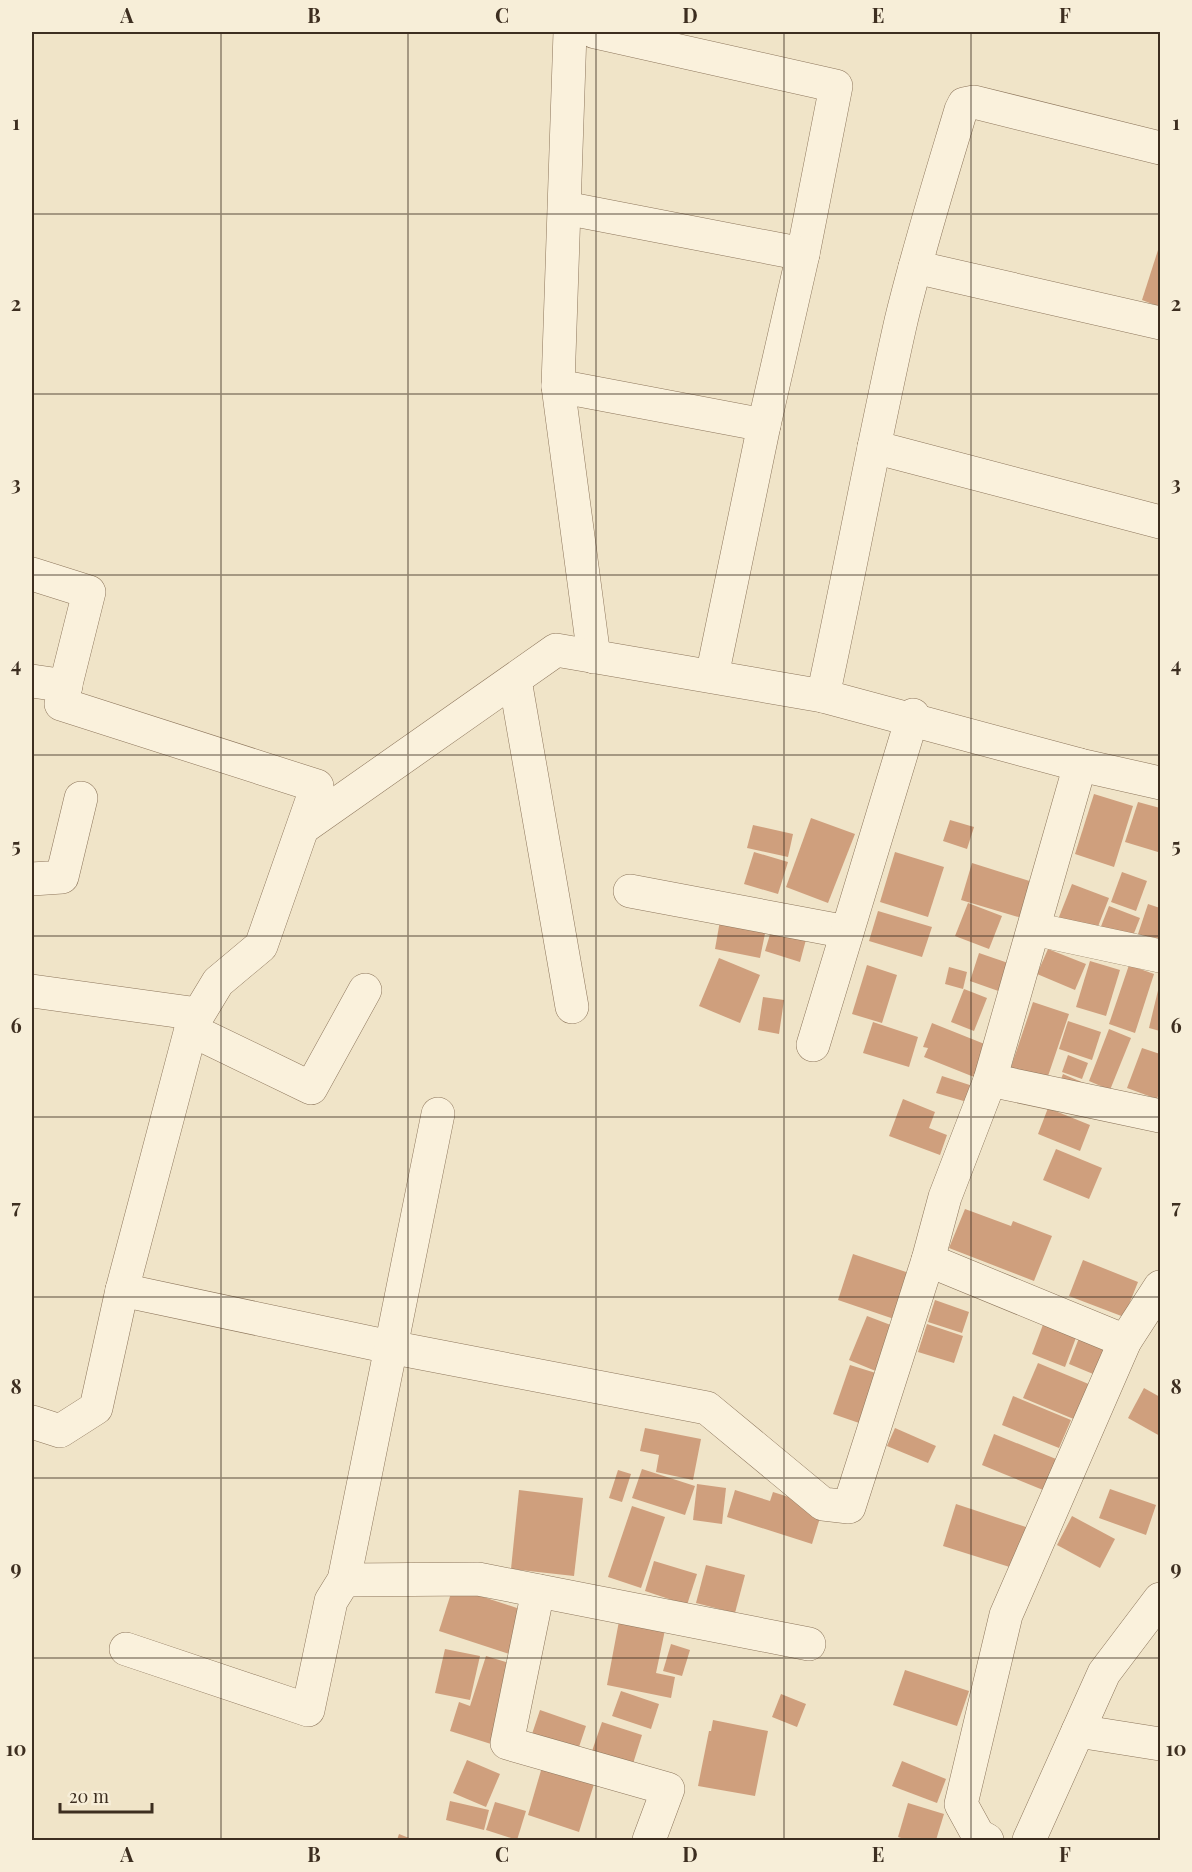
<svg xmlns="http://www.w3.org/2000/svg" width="1192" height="1872" viewBox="0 0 1192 1872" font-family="'Playfair Display',serif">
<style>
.building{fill:#cf9f7d}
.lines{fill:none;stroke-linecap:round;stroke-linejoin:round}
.minor-casing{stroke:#8d765c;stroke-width:34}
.minor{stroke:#faf1dc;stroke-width:33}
.grid{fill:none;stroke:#3d2e20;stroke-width:1.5;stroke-opacity:0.55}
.neatline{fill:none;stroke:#3d2e20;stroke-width:2}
.grid-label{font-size:20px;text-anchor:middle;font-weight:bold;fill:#3d2e20}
</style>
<rect width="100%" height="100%" fill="#f0e4c8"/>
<g class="building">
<path d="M1158 250 1160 251V307L1142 300Z"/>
<path d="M1094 794 1133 806 1114 867 1075 854Z"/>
<path d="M1138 802 1160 808V843L1158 852 1125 842Z"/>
<path d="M811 818 855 834 828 903 786 887Z"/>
<path d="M950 820 974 827 967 849 943 841Z"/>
<path d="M753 825 793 834 788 857 747 848Z"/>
<path d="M754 852 788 862 778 894 744 884Z"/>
<path d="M895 852 944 867 928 917 880 902Z"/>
<path d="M972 863 1036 883 1025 919 961 900Z"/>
<path d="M1122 872 1147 881 1136 911 1111 902Z"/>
<path d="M1072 884 1109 898 1094 937 1057 922Z"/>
<path d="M968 903 1002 916 989 949 955 936Z"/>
<path d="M1148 904 1160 908V949L1136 940Z"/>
<path d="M1109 906 1140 918 1129 946 1098 934Z"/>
<path d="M878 911 932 927 922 957 869 941Z"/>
<path d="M721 915 767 924 760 958 715 949Z"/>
<path d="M774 921 808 932 800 962 765 951Z"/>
<path d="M1048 949 1086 964 1075 990 1037 974Z"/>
<path d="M979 953 1014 965 1004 993 970 981Z"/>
<path d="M719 958 760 975 740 1023 699 1006Z"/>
<path d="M1090 961 1120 970 1106 1016 1076 1007Z"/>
<path d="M867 965 897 975 882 1023 852 1014Z"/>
<path d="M1129 965 1154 974 1135 1033 1109 1024Z"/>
<path d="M949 967 967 972 963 989 945 984Z"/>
<path d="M1160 982V1031L1149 1028Z"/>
<path d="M964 989 987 998 974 1031 951 1022Z"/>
<path d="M763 997 784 1000 779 1034 758 1030Z"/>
<path d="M1033 1002 1069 1014 1045 1085 1009 1073Z"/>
<path d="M1068 1021 1101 1032 1092 1060 1059 1049Z"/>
<path d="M873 1022 918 1037 909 1067 863 1053Z"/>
<path d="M932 1023 992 1047 979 1079 924 1057 928 1048 923 1047Z"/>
<path d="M1109 1029 1131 1038 1110 1090 1089 1081Z"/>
<path d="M1142 1048 1160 1054V1090L1157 1099 1127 1088Z"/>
<path d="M1068 1055 1088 1063 1082 1079 1062 1072Z"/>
<path d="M1063 1074 1084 1083 1080 1092 1059 1084Z"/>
<path d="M942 1076 979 1088 974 1104 936 1093Z"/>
<path d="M903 1099 935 1112 929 1128 947 1135 940 1155 889 1136Z"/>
<path d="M1048 1108 1090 1125 1080 1151 1038 1134Z"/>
<path d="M1056 1149 1102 1168 1089 1199 1043 1180Z"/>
<path d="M965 1209 1011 1226 1013 1221 1052 1236 1034 1281 949 1248Z"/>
<path d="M853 1254 912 1274 897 1320 838 1300Z"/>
<path d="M1083 1260 1138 1282 1124 1317 1069 1296Z"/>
<path d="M935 1300 969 1312 962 1333 928 1322Z"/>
<path d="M867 1316 896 1327 878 1372 849 1360Z"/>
<path d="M1044 1322 1077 1335 1065 1367 1032 1354Z"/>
<path d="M927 1324 963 1336 954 1363 918 1352Z"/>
<path d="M1079 1338 1108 1350 1098 1376 1069 1364Z"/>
<path d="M1038 1363 1091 1385 1076 1420 1023 1398Z"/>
<path d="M850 1365 879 1374 862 1424 833 1414Z"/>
<path d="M1144 1388 1160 1397V1436L1128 1418Z"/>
<path d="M1013 1396 1071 1420 1059 1448 1002 1425Z"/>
<path d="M645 1428 701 1439 693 1480 656 1472 659 1455 640 1451Z"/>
<path d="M895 1428 936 1446 928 1463 887 1446Z"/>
<path d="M994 1434 1061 1461 1048 1492 982 1465Z"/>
<path d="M642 1469 695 1486 685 1515 632 1498Z"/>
<path d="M618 1470 631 1474 622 1502 609 1498Z"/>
<path d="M697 1484 726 1488 722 1524 693 1520Z"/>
<path d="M1110 1489 1156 1505 1146 1535 1099 1518Z"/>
<path d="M519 1490 583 1498 574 1576 511 1569Z"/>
<path d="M735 1490 770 1501 773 1492 823 1508 812 1544 727 1517Z"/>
<path d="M956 1504 1029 1528 1016 1569 943 1546Z"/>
<path d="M632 1506 665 1517 641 1588 608 1577Z"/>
<path d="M1072 1516 1115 1539 1100 1568 1057 1545Z"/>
<path d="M654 1561 697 1574 687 1605 645 1591Z"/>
<path d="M706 1565 745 1575 735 1613 696 1603Z"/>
<path d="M453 1587 526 1611 512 1655 439 1631Z"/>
<path d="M619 1621 665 1630 656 1673 675 1677 671 1698 607 1685Z"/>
<path d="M671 1644 690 1650 682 1676 663 1671Z"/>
<path d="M445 1649 480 1656 470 1700 435 1693Z"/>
<path d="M486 1656 516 1665 491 1744 450 1731 459 1702 470 1706Z"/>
<path d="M905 1670 969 1691 957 1726 893 1705Z"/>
<path d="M621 1691 659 1704 651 1729 612 1716Z"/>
<path d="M781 1694 806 1704 797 1727 772 1717Z"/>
<path d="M540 1710 586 1726 577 1753 531 1737Z"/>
<path d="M713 1720 768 1731 755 1796 698 1786 709 1731H711Z"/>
<path d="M602 1722 642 1735 632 1767 591 1754Z"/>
<path d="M467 1760 500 1774 486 1807 453 1793Z"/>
<path d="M902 1761 946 1779 937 1803 892 1786Z"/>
<path d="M542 1767 594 1784 579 1832 528 1815Z"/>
<path d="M450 1801 489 1810 484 1830 446 1820Z"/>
<path d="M495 1802 526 1811 517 1840 486 1830Z"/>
<path d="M908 1803 944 1814 936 1840H907L898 1837Z"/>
<path d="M399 1834 414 1840H397Z"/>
</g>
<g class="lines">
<g class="minor-casing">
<g id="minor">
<path d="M570 32 558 386 594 657"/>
<path d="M595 32 836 86 803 254 764 425"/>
<path d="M565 208 803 254"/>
<path d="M915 267 1160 323"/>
<path d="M558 386 764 425 712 676"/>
<path d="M874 447 1160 522"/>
<path d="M32 574 89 592 61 704 317 786 261 946 218 982 192 1025 122 1290 96 1408 60 1431 32 1422"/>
<path d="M515 680 572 1007"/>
<path d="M32 681 66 686"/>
<path d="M823 696C850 571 873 445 901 321 918 250 940 180 961 110L964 104 974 102 1160 148"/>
<path d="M304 827 556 650 823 696 1080 765 1160 783"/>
<path d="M32 879 62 877 81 798"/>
<path d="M630 891 847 932"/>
<path d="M1034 929 1160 956"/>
<path d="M32 991 198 1014"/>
<path d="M191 1030 311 1088 365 990"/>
<path d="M813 1045 913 715"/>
<path d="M990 1080 1160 1116"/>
<path d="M928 1260 1125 1341"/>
<path d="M122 1290 390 1347 707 1408 823 1504 849 1507 928 1260 945 1197 990 1080 1080 765"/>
<path d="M344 1580 478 1579 809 1644"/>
<path d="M538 1591 507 1743 668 1789 649 1840"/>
<path d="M126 1649 308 1710 331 1601 344 1580 438 1114"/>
<path d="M1078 1731 1160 1744"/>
<path d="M987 1840 978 1835 961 1804 1006 1615 1125 1341 1160 1287"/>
<path d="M1029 1840 1104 1673 1160 1599"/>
</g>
</g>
<use href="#minor" class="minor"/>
</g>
<path class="grid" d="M221 32V1840M408 32V1840M596 32V1840M784 32V1840M971 32V1840M32 214H1160M32 394H1160M32 575H1160M32 755H1160M32 936H1160M32 1117H1160M32 1297H1160M32 1478H1160M32 1658H1160"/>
<rect width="1192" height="1872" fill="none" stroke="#f7eed8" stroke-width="66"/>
<path d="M60 1803v9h92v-9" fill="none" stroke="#3d2e20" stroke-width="3"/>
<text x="69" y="1803" font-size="18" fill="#3d2e20" stroke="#f7eed8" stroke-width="4.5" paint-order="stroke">20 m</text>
<rect x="33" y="33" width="1126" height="1806" class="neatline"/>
<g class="grid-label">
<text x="127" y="23">A</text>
<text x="314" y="23">B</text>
<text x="502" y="23">C</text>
<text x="690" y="23">D</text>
<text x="878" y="23">E</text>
<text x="1065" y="23">F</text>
<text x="16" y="130">1</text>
<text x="1176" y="130">1</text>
<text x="16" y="311">2</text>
<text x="1176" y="311">2</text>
<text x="16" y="491">3</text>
<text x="1176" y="491">3</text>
<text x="16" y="672">4</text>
<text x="1176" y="672">4</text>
<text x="16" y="853">5</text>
<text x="1176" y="853">5</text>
<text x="16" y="1033">6</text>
<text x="1176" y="1033">6</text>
<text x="16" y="1214">7</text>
<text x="1176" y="1214">7</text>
<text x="16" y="1394">8</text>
<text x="1176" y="1394">8</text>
<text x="16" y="1575">9</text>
<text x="1176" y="1575">9</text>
<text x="16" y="1756">10</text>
<text x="1176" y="1756">10</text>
<text x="127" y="1862">A</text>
<text x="314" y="1862">B</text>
<text x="502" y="1862">C</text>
<text x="690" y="1862">D</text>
<text x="878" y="1862">E</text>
<text x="1065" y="1862">F</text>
</g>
</svg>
